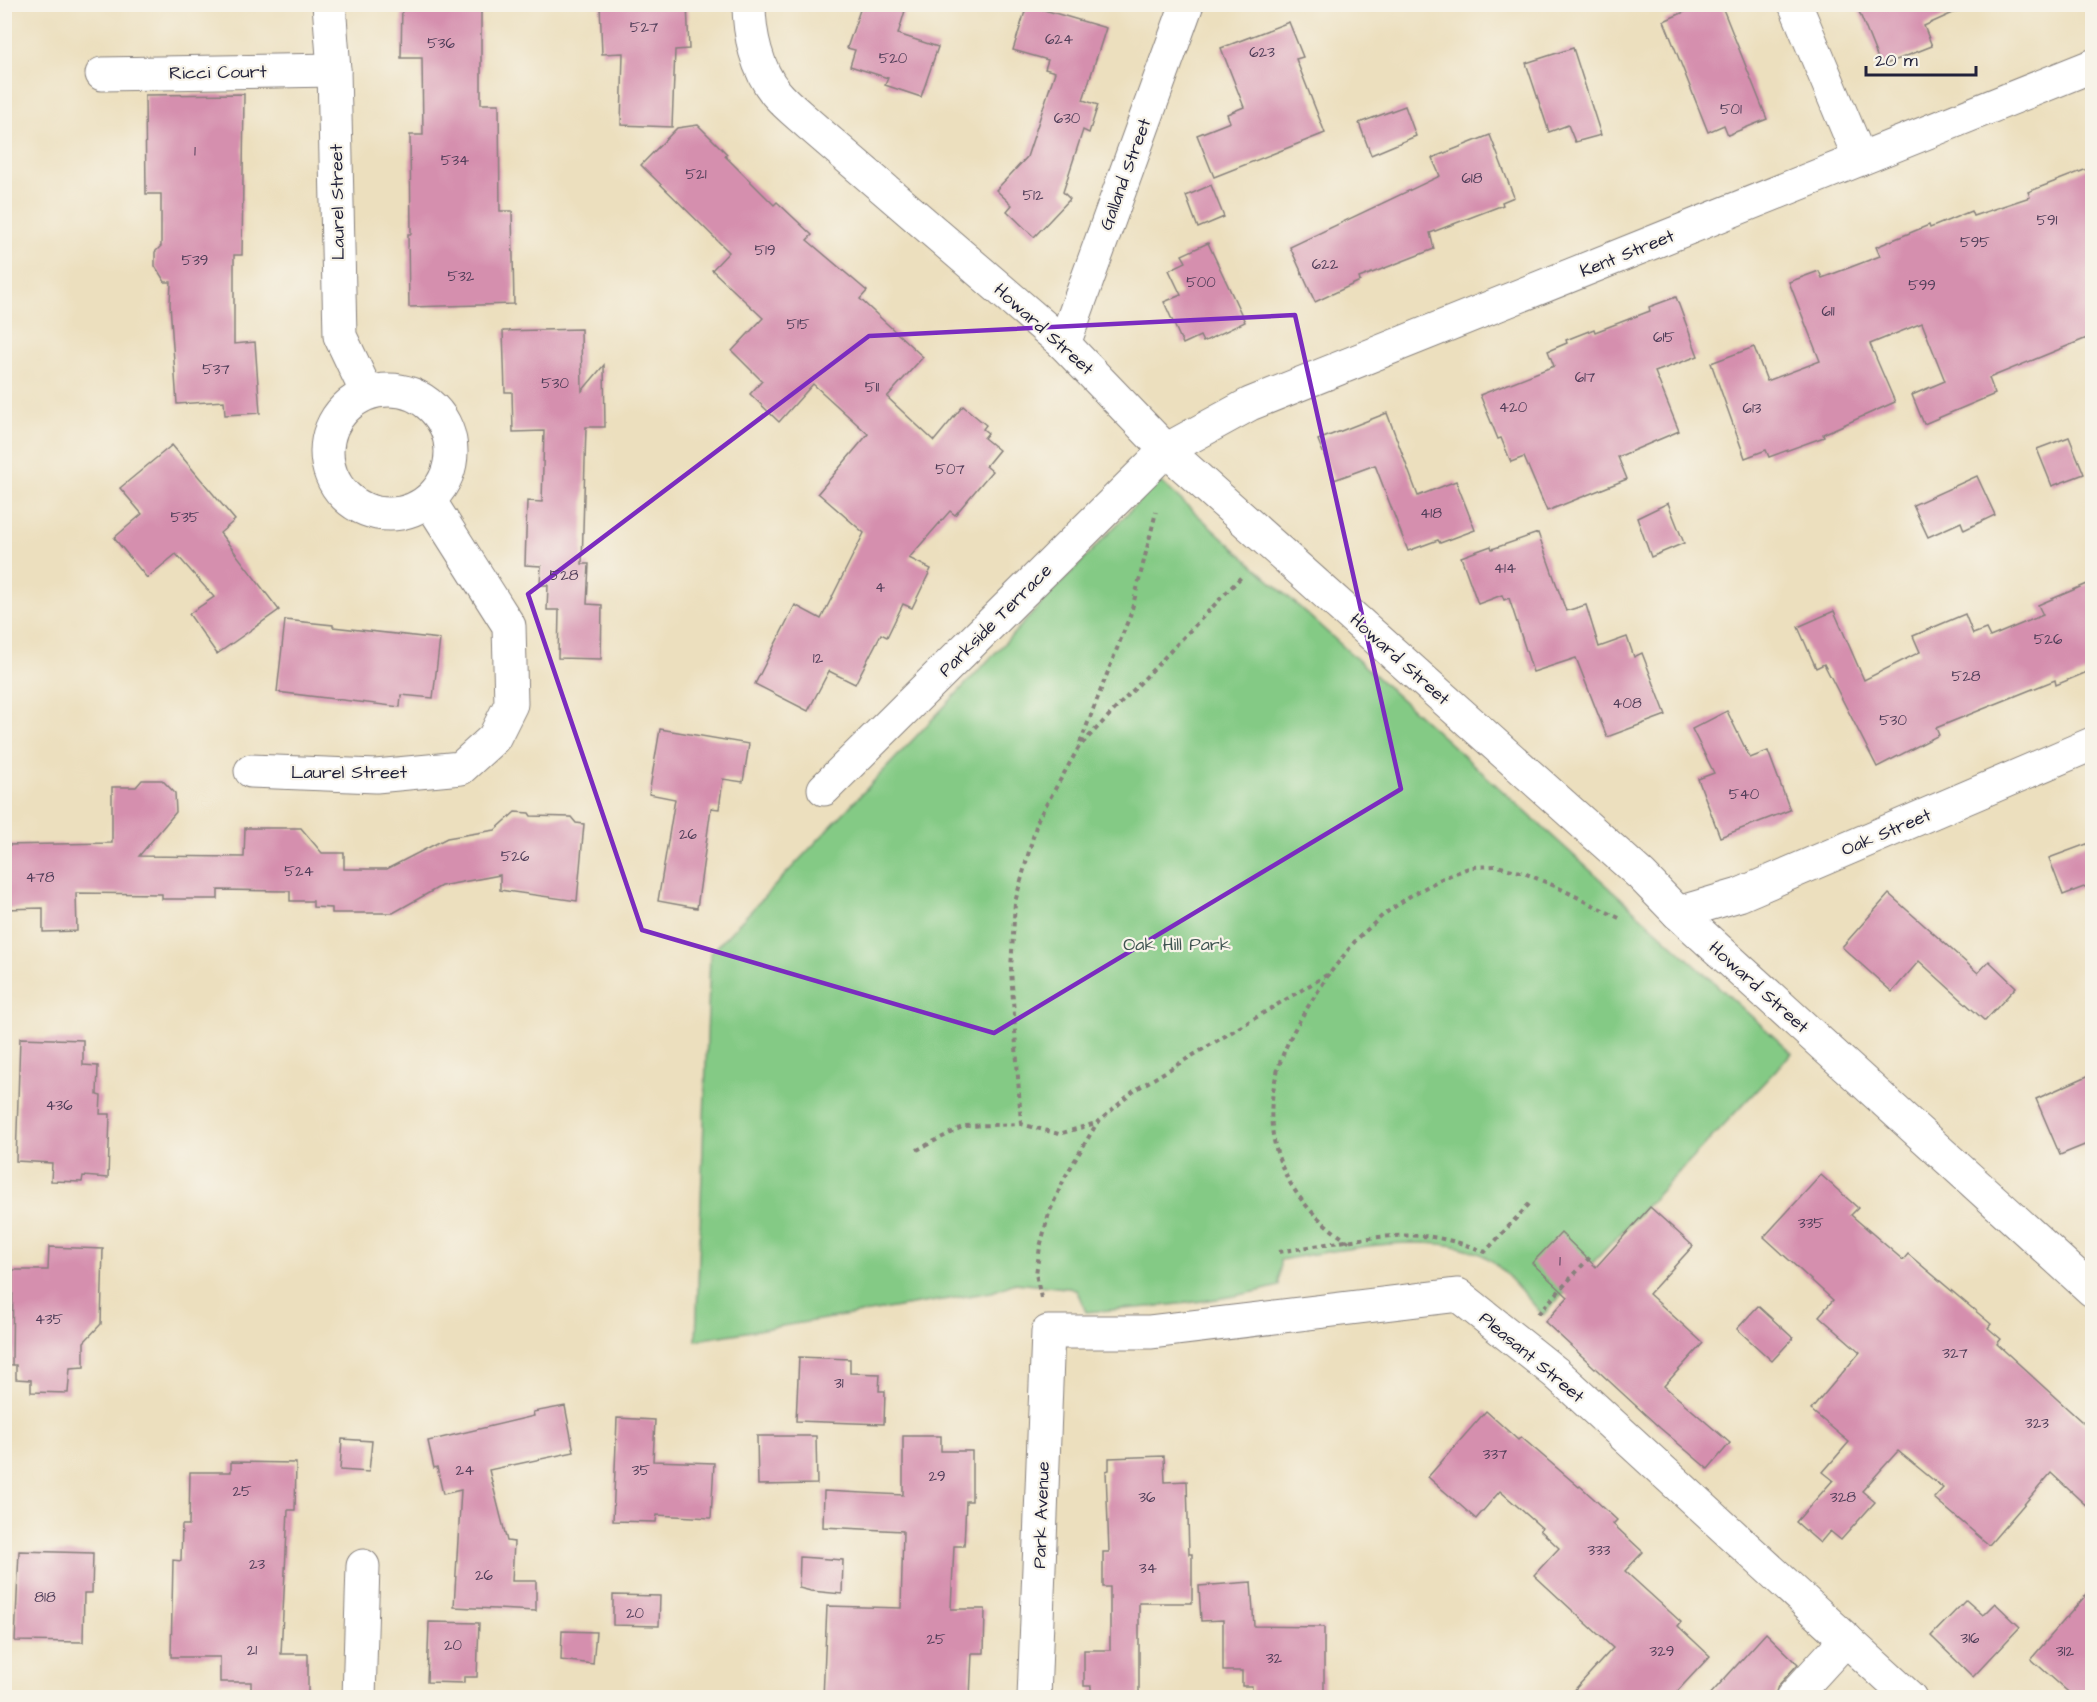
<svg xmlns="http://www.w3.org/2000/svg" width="2097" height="1702" viewBox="0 0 2097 1702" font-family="'Architects Daughter',sans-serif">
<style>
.green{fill:#84ca85;stroke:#537660;stroke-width:1.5}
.building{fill:#d58fae}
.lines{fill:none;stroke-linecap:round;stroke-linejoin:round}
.minor-casing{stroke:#87807c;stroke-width:35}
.path{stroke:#87807c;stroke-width:4;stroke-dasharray:4.5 4.5;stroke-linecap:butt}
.minor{stroke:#fff;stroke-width:33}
.marked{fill:none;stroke:#7b2cbf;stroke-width:4.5;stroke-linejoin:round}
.labels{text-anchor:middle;stroke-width:4.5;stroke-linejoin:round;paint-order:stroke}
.number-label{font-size:15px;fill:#4f3d58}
.street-label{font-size:18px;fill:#22223b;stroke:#f7f3e8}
.park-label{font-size:18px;fill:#3f5451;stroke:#f7f3e8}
</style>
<rect width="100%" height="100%" fill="#f7f3e8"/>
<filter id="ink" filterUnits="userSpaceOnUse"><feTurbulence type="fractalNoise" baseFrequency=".0167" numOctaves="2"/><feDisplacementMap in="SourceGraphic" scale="12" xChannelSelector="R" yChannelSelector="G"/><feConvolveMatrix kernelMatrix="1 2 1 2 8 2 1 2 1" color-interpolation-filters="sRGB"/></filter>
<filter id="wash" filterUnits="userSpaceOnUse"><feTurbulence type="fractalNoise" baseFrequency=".008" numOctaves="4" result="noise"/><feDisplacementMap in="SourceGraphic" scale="24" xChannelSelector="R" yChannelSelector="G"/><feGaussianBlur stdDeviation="1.35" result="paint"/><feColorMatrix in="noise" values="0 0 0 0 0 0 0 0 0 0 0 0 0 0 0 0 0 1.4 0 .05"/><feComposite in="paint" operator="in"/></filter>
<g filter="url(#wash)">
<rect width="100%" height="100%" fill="#ecdfbe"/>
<path class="green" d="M1159 480 1792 1053 1543 1315C1528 1299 1508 1274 1492 1261 1446 1226 1334 1251 1280 1260L1279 1286C1217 1303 1150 1307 1086 1312L1076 1289 1015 1283 992 1292 696 1340 710 954Z"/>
<g id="blocks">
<g class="building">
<path d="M402 4H481V104H499L500 211H512L514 304 409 307 408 234H411L410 135H423L422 58H401Z"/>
<path d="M600 4H687L689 49 675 50 672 127 621 125 623 53 602 54Z"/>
<path d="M862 4H907L898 34 938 47 921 97 885 85 888 78 850 66 855 50 847 48Z"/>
<path d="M1702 4H1721L1767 119 1728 135 1724 125 1708 132 1664 21Z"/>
<path d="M1856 4H1973L1924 26 1932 46 1881 66Z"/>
<path d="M1027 5 1106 28 1083 100 1098 105 1089 133 1083 130 1063 192 1070 199 1034 237 1007 211 1012 205 996 190 1027 157 1055 72 1045 69 1048 60 1013 50Z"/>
<path d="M1289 22 1303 57 1296 59 1325 133 1214 177 1197 135 1230 122 1227 114 1244 107 1221 48Z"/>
<path d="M1573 48 1601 135 1575 142 1568 125 1549 132 1526 63Z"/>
<path d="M244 94 242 255H234V344L255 342 260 413 225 415 224 401 177 404 170 304 171 282H165L155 266V252L161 246V194H146L145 95Z"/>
<path d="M1405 106 1416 136 1371 155 1359 123Z"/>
<path d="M698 125 727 154 725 156 774 205 777 202 812 235 807 240 867 291 860 299 923 357 887 397 934 441 963 406 986 425 983 429 988 433 984 438 999 450 986 466 992 471 955 515 950 511 909 558 931 569 912 608 903 604 887 637 881 634 855 684 829 671 808 711 755 684 795 605 821 619 864 533 818 493 868 434 813 384 779 422 750 394 762 381 732 351 763 318 712 270 729 252 641 165 677 128Z"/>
<path d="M1490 135 1514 197 1502 202 1503 205 1430 233 1434 249 1359 278 1360 281 1315 302 1290 247 1440 176 1432 158Z"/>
<path d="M2092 167V336L1989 378 1995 394 1924 424 1912 395 1945 381 1922 323 1870 344 1895 402 1823 434 1824 437 1769 457 1766 450 1745 458 1711 363 1754 347 1767 381 1820 361 1789 282 1819 271 1822 278 1880 256 1876 247 1929 225 1930 228 1971 211 1973 216 2030 197 2028 192Z"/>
<path d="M1211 185 1224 217 1198 228 1186 196Z"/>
<path d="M1208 243 1245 322 1203 342 1200 336 1183 344 1164 302 1181 295 1169 270 1186 262 1182 255Z"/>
<path d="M1676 297 1698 356 1655 372 1679 431 1618 457 1627 479 1547 511 1524 457 1511 462 1501 438 1498 439 1480 395 1554 366 1548 351 1567 343 1566 340 1594 329 1595 332 1650 311 1649 307Z"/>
<path d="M581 329 582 391 604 365 605 427H586L582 564H589L587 604 602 605 601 659 558 658 559 610H547L548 585H540L541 566 525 565 527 501 542 502 544 431 513 432 512 392H505L503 331Z"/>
<path d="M1387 413 1418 496 1456 481 1475 530 1440 543 1438 540 1408 551 1375 465 1334 480 1318 440Z"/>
<path d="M2069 437 2084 474 2052 486 2037 449Z"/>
<path d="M172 445 235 520 220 533 279 610 217 654 189 614 214 597 176 554 147 578 114 538 142 514 120 488Z"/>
<path d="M1977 476 1995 515 1964 530 1961 522 1928 537 1913 505Z"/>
<path d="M1668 503 1684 543 1651 557 1637 518Z"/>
<path d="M1538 533 1566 611 1586 605 1599 647 1627 637 1634 657 1642 653 1666 715 1607 737 1576 658 1533 672 1509 598 1504 600 1502 595 1478 604 1461 557 1491 546 1492 549Z"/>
<path d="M2092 582V670L2056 685 2055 680 1936 728 1939 735 1877 767 1824 664 1816 668 1798 627 1834 611 1864 680 1920 652 1913 636 1965 614 1973 634 1986 629 1990 637 2043 615 2038 605Z"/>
<path d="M285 620 333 625V627L440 639 433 698 401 695 400 707 277 692Z"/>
<path d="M1727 711 1750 758 1768 751 1790 810 1720 837 1698 779 1714 773 1692 729Z"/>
<path d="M660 729 749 744 743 782 723 779 719 809 711 808 697 908 658 901 675 799 649 794Z"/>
<path d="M142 780H162L175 793 176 812 139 856 244 857 245 828H301L322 853H344V869H387L447 838 495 830 515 812 529 813 531 816 571 817 576 823 584 824 577 901 500 890V875L441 886 393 913H332V908L313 907V901H290V891L218 890V899H162V894L76 893 77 931 43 932V908L4 909V845L112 843V787H136Z"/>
<path d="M2092 842V884L2063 895 2049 858Z"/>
<path d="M1889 894 1978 973 1989 961 2016 987 1985 1021 1919 961 1892 992 1842 947Z"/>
<path d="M20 1038 83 1040V1065L98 1066 97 1095 101 1096 100 1114H110L108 1178 83 1176 82 1182 51 1181 52 1163 16 1161Z"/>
<path d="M2092 1074V1142L2060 1155 2036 1099Z"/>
<path d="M1821 1175 1858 1208 1851 1215 1903 1260 1908 1254 1991 1324 1988 1328 2001 1339 1997 1344 2092 1431V1511L2051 1473 1989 1545 1934 1498 1943 1488 1898 1451 1862 1491 1875 1502 1841 1540 1830 1531 1820 1543 1796 1522 1833 1480 1823 1472 1849 1442 1811 1410 1860 1352 1819 1316 1833 1300 1764 1237Z"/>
<path d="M1650 1207 1693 1246 1649 1294 1703 1343 1664 1386 1730 1443 1708 1469 1660 1428 1545 1322 1568 1297 1532 1263 1561 1233 1596 1267Z"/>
<path d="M49 1247 103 1249 101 1324 84 1342V1367L70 1368 68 1393 31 1392V1380L16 1379V1365H12L13 1270H48Z"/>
<path d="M1758 1306 1793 1338 1772 1361 1737 1329Z"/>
<path d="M799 1357 850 1359V1373L880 1374 879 1391H885L884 1424 796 1421Z"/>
<path d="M565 1406 574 1452 489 1470 507 1541 514 1542 512 1581H536V1611L454 1607 461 1490 443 1494 437 1467 434 1468 428 1441 534 1416 533 1412Z"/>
<path d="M1486 1411 1518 1440 1521 1437 1579 1487 1580 1486 1617 1520 1613 1524 1643 1552 1625 1571 1681 1622 1678 1626 1710 1656 1671 1698H1567L1613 1648 1534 1575 1559 1548 1540 1530 1542 1528 1500 1491 1476 1519 1428 1477Z"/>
<path d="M617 1418 655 1420 653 1461 714 1463 711 1518 657 1515 656 1522 613 1521Z"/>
<path d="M757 1436H816L817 1484 758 1485Z"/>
<path d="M903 1436H941V1451H972V1501H966L964 1546H954L951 1609H985L984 1653H972L970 1698H823L827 1606 901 1608 903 1531 823 1527 824 1491 903 1495Z"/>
<path d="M342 1439 372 1441 369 1472 340 1470Z"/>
<path d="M1164 1456 1165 1482 1187 1481 1189 1554H1192V1603H1139V1698H1091V1686H1084V1650H1110V1587H1103V1552H1109L1106 1471 1109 1470V1458Z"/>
<path d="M231 1462 296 1463 295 1510H288L281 1654H308V1698H251V1682H220V1657H171L173 1560 181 1561 182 1525H189L190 1472H231Z"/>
<path d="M19 1551 93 1553 92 1593H84L83 1642 15 1641Z"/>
<path d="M800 1557 843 1560 842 1594 811 1591 799 1588Z"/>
<path d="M1251 1582 1254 1626 1324 1627V1698H1252V1686H1242V1671H1223V1620L1201 1621 1199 1586Z"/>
<path d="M2092 1588V1698H2075L2031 1659Z"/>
<path d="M613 1595 660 1596 659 1626 613 1625Z"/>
<path d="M1966 1600 1983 1615 1995 1603 2020 1627 1973 1677 1931 1636Z"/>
<path d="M429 1622 479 1623 477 1677H464V1683L427 1682Z"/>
<path d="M562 1631 596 1632 593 1664 561 1660Z"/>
<path d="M1766 1633 1798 1664 1778 1686 1774 1698H1707Z"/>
</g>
</g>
</g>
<g filter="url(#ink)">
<use href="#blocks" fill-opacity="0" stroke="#87807c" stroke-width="1.5"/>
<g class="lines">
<g class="minor-casing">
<g id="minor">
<path d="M329 4 334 70 340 336 367 393"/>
<path d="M749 4C749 34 757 70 776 93 786 105 799 115 810 125L1064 344 1166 450 1641 875 1678 913 2092 1290"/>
<path d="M1795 4 1860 159"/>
<path d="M102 74 334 70"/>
<path d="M1064 344 1187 4"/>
<circle cx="389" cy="452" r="62"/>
<path d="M251 771 376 776 461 768 494 738 511 704 509 626 429 500"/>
<path d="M824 789 1166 450 1250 404 2092 66"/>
<path d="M1678 913 1739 895 2092 744"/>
<path d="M359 1698 363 1566"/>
<path d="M1034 1698 1048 1332H1150L1458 1295 1556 1373 1910 1698"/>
<path d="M1792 1698 1846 1639"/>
</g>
</g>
<g class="path">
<path d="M1080 743 1131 613 1156 512"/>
<path d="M1329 974C1312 1001 1293 1027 1282 1057 1254 1133 1283 1200 1349 1242"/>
<path d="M1021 1124 1011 969 1015 902 1038 819 1079 747 1243 575"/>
<path d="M917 1150 964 1126 1021 1124 1059 1134 1096 1123"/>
<path d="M1279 1252C1323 1245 1389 1231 1432 1237 1451 1240 1468 1245 1485 1252L1532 1201"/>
<path d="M1041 1298 1036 1274 1040 1247 1049 1213 1065 1177 1097 1123 1135 1090 1330 973 1356 940 1383 915 1410 896 1443 878 1471 867 1497 866 1524 873 1557 887 1623 920"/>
<path d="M1538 1314 1590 1257"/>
</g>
<use href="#minor" class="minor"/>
</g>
</g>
<path class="marked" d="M1295 315 1401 789 994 1033 642 930 528 594 869 336Z"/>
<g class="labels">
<g class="number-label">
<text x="644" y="32">527</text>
<text x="1059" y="44">624</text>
<text x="441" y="48">536</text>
<text x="1262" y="57">623</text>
<text x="893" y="63">520</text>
<text x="1731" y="114">501</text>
<text x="1067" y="123">630</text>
<text x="195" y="156">1</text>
<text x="455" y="165">534</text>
<text x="696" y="179">521</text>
<text x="1472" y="183">618</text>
<text x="1033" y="200">512</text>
<text x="2047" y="225">591</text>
<text x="1975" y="247">595</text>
<text x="765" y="255">519</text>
<text x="195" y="265">539</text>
<text x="1325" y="269">622</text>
<text x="461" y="281">532</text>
<text x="1201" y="287">500</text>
<text x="1922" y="290">599</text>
<text x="1828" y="316">611</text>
<text x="798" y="329">515</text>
<text x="1664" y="342">615</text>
<text x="216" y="374">537</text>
<text x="1585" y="382">617</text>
<text x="555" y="388">530</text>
<text x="872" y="392">511</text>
<text x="1513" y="412">420</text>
<text x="1752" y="413">613</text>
<text x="950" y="474">507</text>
<text x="1431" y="518">418</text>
<text x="185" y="522">535</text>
<text x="1505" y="573">414</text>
<text x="564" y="580">528</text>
<text x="880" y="592">4</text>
<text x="2048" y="644">526</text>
<text x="818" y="663">12</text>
<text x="1966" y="681">528</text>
<text x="1627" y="708">408</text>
<text x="1893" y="725">530</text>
<text x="1744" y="799">540</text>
<text x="688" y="839">26</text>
<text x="515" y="861">526</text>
<text x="299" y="876">524</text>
<text x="40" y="882">478</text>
<text x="59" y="1110">436</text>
<text x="1811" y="1228">335</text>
<text x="1560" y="1266">1</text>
<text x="49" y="1324">435</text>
<text x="1955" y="1358">327</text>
<text x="839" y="1388">31</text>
<text x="2037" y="1428">323</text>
<text x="1495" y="1459">337</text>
<text x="465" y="1475">24</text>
<text x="641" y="1475">35</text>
<text x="937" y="1481">29</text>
<text x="242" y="1496">25</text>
<text x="1147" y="1502">36</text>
<text x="1843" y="1502">328</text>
<text x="1599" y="1555">333</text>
<text x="257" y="1569">23</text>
<text x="1148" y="1573">34</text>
<text x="484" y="1580">26</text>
<text x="45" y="1602">818</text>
<text x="635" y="1618">20</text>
<text x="1970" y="1643">316</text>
<text x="936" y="1644">25</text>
<text x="453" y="1650">20</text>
<text x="252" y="1655">21</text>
<text x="1662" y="1656">329</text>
<text x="2065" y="1656">312</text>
<text x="1274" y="1663">32</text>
</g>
<g class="street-label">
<text transform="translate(218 72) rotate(-1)" y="6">Ricci Court</text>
<text transform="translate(1125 174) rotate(-70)" y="6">Galland Street</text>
<text transform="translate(337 202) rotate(-91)" y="6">Laurel Street</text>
<text transform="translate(1627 253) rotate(-22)" y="6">Kent Street</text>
<text transform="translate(1044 329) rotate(42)" y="6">Howard Street</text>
<text transform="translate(995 620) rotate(-45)" y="6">Parkside Terrace</text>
<text transform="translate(1400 659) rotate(42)" y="6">Howard Street</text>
<text x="349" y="778">Laurel Street</text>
<text transform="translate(1886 832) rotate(-23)" y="6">Oak Street</text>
<text transform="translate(1759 987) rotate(42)" y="6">Howard Street</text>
<text transform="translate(1532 1357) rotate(40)" y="6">Pleasant Street</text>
<text transform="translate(1041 1515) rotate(-88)" y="6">Park Avenue</text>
</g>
<g class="park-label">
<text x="1177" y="950">Oak Hill Park</text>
</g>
</g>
<rect width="2097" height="1702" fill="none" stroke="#f7f3e8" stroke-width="24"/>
<path d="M1866 66v9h110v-9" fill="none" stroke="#22223b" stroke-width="3"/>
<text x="1875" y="66" font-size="18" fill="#22223b" stroke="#f7f3e8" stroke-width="4.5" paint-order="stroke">20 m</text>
</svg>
